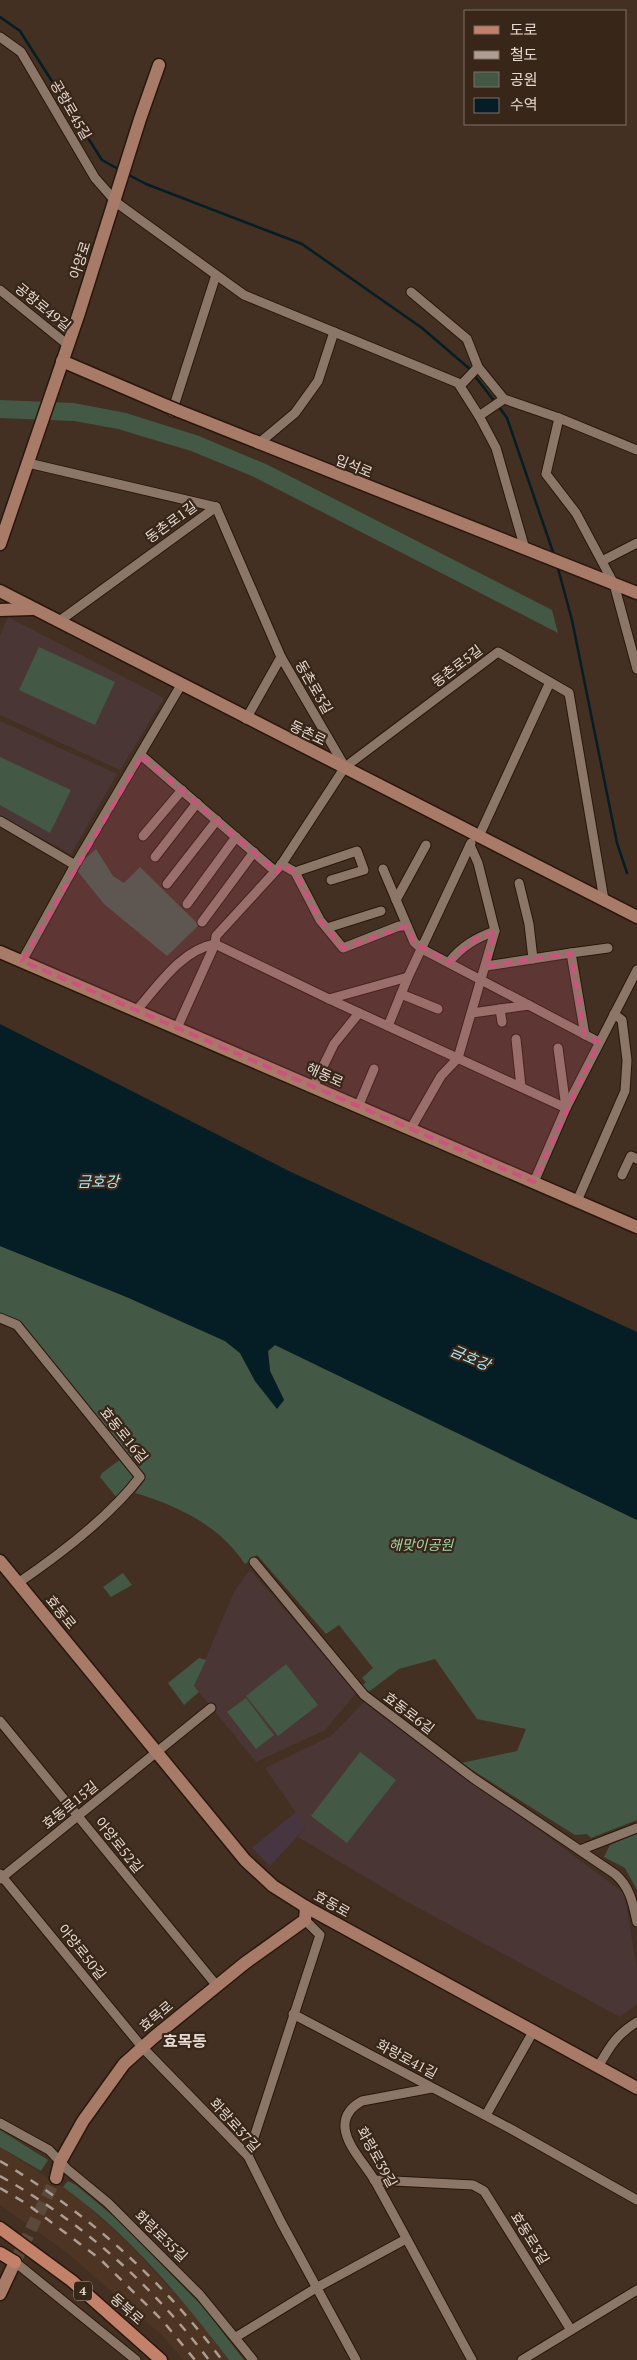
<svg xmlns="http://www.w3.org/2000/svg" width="637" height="2360" viewBox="0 0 637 2360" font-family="'PT Serif','Noto Sans KR',serif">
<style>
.commercial{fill:#473642}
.built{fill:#4e3523}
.education{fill:#4b3636}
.green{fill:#435845}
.water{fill:#051d24}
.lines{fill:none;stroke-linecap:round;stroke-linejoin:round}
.stream{stroke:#051d24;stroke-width:2.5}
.secondary-tunnel{stroke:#5b493c;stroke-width:12;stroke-dasharray:12 6;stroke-linecap:butt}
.street-casing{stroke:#29170b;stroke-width:11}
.secondary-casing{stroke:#29170b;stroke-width:15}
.primary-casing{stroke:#29170b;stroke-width:15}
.street{stroke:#8c7667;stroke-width:9}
.secondary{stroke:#a87b68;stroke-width:12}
.primary{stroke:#c48169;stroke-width:12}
.rail{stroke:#ad9d93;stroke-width:2.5;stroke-dasharray:9 9;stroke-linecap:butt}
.secondary-bridge-casing{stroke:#29170b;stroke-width:15;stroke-linecap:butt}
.secondary-bridge{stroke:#a87b68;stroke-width:12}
.marked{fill:#cd527e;fill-opacity:0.2;stroke:#cd527e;stroke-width:4;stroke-dasharray:10 6;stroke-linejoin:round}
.labels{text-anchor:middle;stroke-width:4.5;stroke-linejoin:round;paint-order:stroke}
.shield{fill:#382619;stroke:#b2a39a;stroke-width:1}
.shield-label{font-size:12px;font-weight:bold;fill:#e6d9d1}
.street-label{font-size:14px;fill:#e6d9d1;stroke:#382619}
.park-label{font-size:14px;font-style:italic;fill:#a6d9aa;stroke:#382619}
.water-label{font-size:15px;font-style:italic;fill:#aae8f9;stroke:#382619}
.quarter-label{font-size:16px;font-weight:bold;fill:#e6d9d1;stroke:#382619}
</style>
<rect width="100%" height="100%" fill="#433022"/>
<path class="commercial" d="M296 1812 306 1827 270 1866 252 1848Z"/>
<path class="built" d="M0 2147 79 2198 133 2248 197 2318 229 2360H183L163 2336 65 2251 0 2205Z"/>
<g class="education">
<path d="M8 617 164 698 120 770 0 715V636Z"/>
<path d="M0 721 117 774 71 854 0 816Z"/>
<path d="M250 1570 357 1692 325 1730 256 1762 194 1686 235 1590Z"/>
<path d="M365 1701 624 1893 637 1969V2004L620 2017 404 1900 298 1837 306 1827 265 1768 331 1736Z"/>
</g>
<g class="green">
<path d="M0 400 74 403 126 413 199 436 268 465 552 610 558 633 252 476 191 451 118 429 74 421 0 418Z"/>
<path d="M39 647 115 682 95 725 19 690Z"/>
<path d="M0 757 71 790 50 833 0 805Z"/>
<path d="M96 849 113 876 124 883 140 867 199 925 167 956 104 904 75 868Z"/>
<path d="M0 1246 117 1293 225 1341 240 1353 255 1381 277 1408 284 1400 270 1371 268 1351 275 1345 637 1520V1820L591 1838 587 1834 575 1835 461 1763 517 1751 526 1729 477 1719 435 1659 399 1669 367 1693 362 1686 366 1682 362 1678 373 1668 339 1625 326 1634 257 1555 245 1564C219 1525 178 1506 135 1493L145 1480 23 1327 0 1315Z"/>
<path d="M121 1459 135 1476 134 1482 117 1498 100 1477 102 1473Z"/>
<path d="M123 1573 132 1585 111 1597 103 1587Z"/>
<path d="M199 1658 206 1660 194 1686 199 1692 184 1705 168 1683Z"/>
<path d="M286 1664 318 1705 278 1736 246 1696Z"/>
<path d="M246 1698 274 1735 256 1749 227 1712Z"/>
<path d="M360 1752 396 1780 347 1843 311 1816Z"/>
<path d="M637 1833V1890L625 1868 604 1857 610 1845Z"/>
<path d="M0 2130 48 2160 41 2171 0 2147Z"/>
<path d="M68 2181 76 2185 118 2220 203 2307 244 2360H229C181 2297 128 2233 63 2187Z"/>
</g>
<path class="water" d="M0 1024 291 1172 637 1332V1520L275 1345 268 1351 270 1371 284 1400 277 1409 255 1381 240 1353 225 1341 129 1298 0 1246Z"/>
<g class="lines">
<g class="stream">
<path d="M0 17 20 31 102 160 120 170"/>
<path d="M127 174 146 184 302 244 422 328 471 370"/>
<path d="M474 375 495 402"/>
<path d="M499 407 507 418 554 555"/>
<path d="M557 565 572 620 617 843 627 873"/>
</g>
<path class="secondary-tunnel" d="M15 2262 56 2178"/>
<g class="street-casing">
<g id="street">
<path d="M0 37 21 52 95 178 117 203 244 295 458 383 479 416 496 448 525 549"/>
<path d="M0 290 68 345"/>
<path d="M411 292 467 339 478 367 504 399 559 418 637 450"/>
<path d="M461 385 478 367"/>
<path d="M172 412 216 275"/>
<path d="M479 416 504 399"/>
<path d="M559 418 546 474 576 513 614 584 637 669"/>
<path d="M258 444 295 413 318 381 334 332"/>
<path d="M28 463 216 507"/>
<path d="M216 507 281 657 345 767"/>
<path d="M602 561 637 543"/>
<path d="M58 622 216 507"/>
<path d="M246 719 281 657"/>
<path d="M142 756 275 871"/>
<path d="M0 821 75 865 22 961"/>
<path d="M143 836 182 790"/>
<path d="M479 836 550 682"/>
<path d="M155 857 197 803"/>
<path d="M281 864 295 872 357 851 364 870 331 880"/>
<path d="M75 865 181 685"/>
<path d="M383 869 414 942 422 949 599 1042"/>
<path d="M295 872 320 920 343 948 399 926H407"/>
<path d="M519 883 529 924 533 959"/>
<path d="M167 884 217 820"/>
<path d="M396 900 426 845"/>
<path d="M187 904 236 837"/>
<path d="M202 922 254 852"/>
<path d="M327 928 381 911"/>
<path d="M571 953 608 948"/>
<path d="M449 962C462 946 476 938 495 931"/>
<path d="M486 966 571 953 585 1035"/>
<path d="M401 994 438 1009"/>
<path d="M329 999 408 977"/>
<path d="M500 1009 502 1022"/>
<path d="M136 1011C158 986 181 950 215 944L329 999 566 1108 534 1182"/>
<path d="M472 1013 529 1005"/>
<path d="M388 1026 408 977 471 843"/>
<path d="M177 1028 215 944 216 936 281 865 345 767 498 652 569 693 604 900"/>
<path d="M516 1039 521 1087"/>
<path d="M558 1048 566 1108"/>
<path d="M313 1087 334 1044 359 1013"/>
<path d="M358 1107 374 1069"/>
<path d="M566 1108 637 970"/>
<path d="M410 1130 441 1076 458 1058 495 931 478 863 470 845"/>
<path d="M622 1175 631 1156 637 1159"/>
<path d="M577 1201 625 1091 627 1060 622 1020 614 1014"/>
<path d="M0 1318 17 1325 21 1330 140 1477C110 1516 59 1555 18 1583"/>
<path d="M254 1562 364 1695 473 1778 615 1874C630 1887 633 1903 637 1922"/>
<path d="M0 1721 217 1986"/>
<path d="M580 1850 637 1828"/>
<path d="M0 1874 142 2047 248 2156 281 2222 356 2360"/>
<path d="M0 1879 211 1708"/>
<path d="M293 2014 511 2129 637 2200"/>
<path d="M598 2067C610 2046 616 2035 637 2022"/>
<path d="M432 2088 362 2101C351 2107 344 2115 345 2128 347 2147 366 2165 375 2181 408 2240 439 2300 472 2360"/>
<path d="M486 2115 534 2030"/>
<path d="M0 2123 49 2150 68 2170 108 2203 200 2295 253 2360"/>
<path d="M248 2156 320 1935 305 1920"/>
<path d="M374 2180 473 2185 484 2191 571 2330"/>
<path d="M15 2262 136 2360"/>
<path d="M236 2337 316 2288 406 2239"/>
<path d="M522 2360 637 2290"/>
</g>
</g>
<g class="secondary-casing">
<g id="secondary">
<path d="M62 361 167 406"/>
<path d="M179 411 637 593"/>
<path d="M0 544 79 313 140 119 159 65"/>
<path d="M0 591 637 917"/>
<path d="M0 610 32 609"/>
<path d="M0 952 637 1227"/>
<path d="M0 1561 245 1860 273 1886 306 1907 637 2088"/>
<path d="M56 2178 60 2162 83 2121 124 2064 154 2037 245 1963 305 1920 306 1907"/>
<path d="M0 2294 15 2262"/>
</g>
</g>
<g class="primary-casing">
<g id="primary">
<path d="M0 2228 72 2281 161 2360"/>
<path d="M0 2253 15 2262"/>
</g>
</g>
<use href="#street" class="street"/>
<use href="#secondary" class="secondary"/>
<use href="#primary" class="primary"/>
<g class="rail">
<path d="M0 2161C87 2212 162 2280 222 2360"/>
<path d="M0 2176C82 2222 152 2285 209 2360"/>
<path d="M0 2188 27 2204 100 2259 162 2320 195 2360"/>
</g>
<g class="secondary-bridge-casing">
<path id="secondary-bridge" d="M167 406 179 411"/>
</g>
<use href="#secondary-bridge" class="secondary-bridge"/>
</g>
<path class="marked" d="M142 756 277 872 281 864 295 872 320 920 343 948 407 926 414 942 449 962 475 939 495 931 486 966 571 953 585 1035 599 1042 534 1182 22 961Z"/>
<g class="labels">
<rect class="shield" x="74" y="2281.5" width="18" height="19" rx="4"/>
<g class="shield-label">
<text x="83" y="2295">4</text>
</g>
<g class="street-label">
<text transform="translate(71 110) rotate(60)" y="5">공항로45길</text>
<text transform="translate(80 260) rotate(-72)" y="5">아양로</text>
<text transform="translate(43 307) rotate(39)" y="5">공항로49길</text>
<text transform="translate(354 466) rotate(22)" y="5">입석로</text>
<text transform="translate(171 522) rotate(-36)" y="5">동촌로1길</text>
<text transform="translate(457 666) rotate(-37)" y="5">동촌로5길</text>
<text transform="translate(314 687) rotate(60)" y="5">동촌로3길</text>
<text transform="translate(308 733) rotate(26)" y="5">동촌로</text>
<text transform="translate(325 1075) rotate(24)" y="5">해동로</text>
<text transform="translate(124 1435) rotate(51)" y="5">효동로16길</text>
<text transform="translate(61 1612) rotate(51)" y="5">효동로</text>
<text transform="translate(409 1713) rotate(37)" y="5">효동로6길</text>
<text transform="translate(70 1805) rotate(-39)" y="5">효동로15길</text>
<text transform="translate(119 1845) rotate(51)" y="5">아양로52길</text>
<text transform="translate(332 1904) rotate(29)" y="5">효동로</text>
<text transform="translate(82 1952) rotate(51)" y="5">아양로50길</text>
<text transform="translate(156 2016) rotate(-40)" y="5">효목로</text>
<text transform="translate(407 2059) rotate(28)" y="5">화랑로41길</text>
<text transform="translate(235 2125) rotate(48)" y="5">화랑로37길</text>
<text transform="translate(377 2157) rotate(61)" y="5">화랑로39길</text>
<text transform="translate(161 2236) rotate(44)" y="5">화랑로35길</text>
<text transform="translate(530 2238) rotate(58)" y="5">효동로3길</text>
<text transform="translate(127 2309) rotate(41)" y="5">동북로</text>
</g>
<g class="park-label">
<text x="421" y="1550">해맞이공원</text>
</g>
<g class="water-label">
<text x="98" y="1187">금호강</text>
<text transform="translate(470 1358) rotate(23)" y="5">금호강</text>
</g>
<g class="quarter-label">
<text x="185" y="2047">효목동</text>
</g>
</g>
<rect x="464" y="10" width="162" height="115" fill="#382619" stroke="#7e6e63"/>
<rect x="474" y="26" width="25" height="8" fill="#c48169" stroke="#7e6e63"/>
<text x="510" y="35" font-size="15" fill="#e6d9d1">도로</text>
<rect x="474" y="51" width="25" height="8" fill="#ad9d93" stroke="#7e6e63"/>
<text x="510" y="60" font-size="15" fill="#e6d9d1">철도</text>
<rect x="474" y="72" width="25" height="15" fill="#435845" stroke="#7e6e63"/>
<text x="510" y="85" font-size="15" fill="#e6d9d1">공원</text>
<rect x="474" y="98" width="25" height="15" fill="#051d24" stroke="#7e6e63"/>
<text x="510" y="110" font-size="15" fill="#e6d9d1">수역</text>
</svg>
